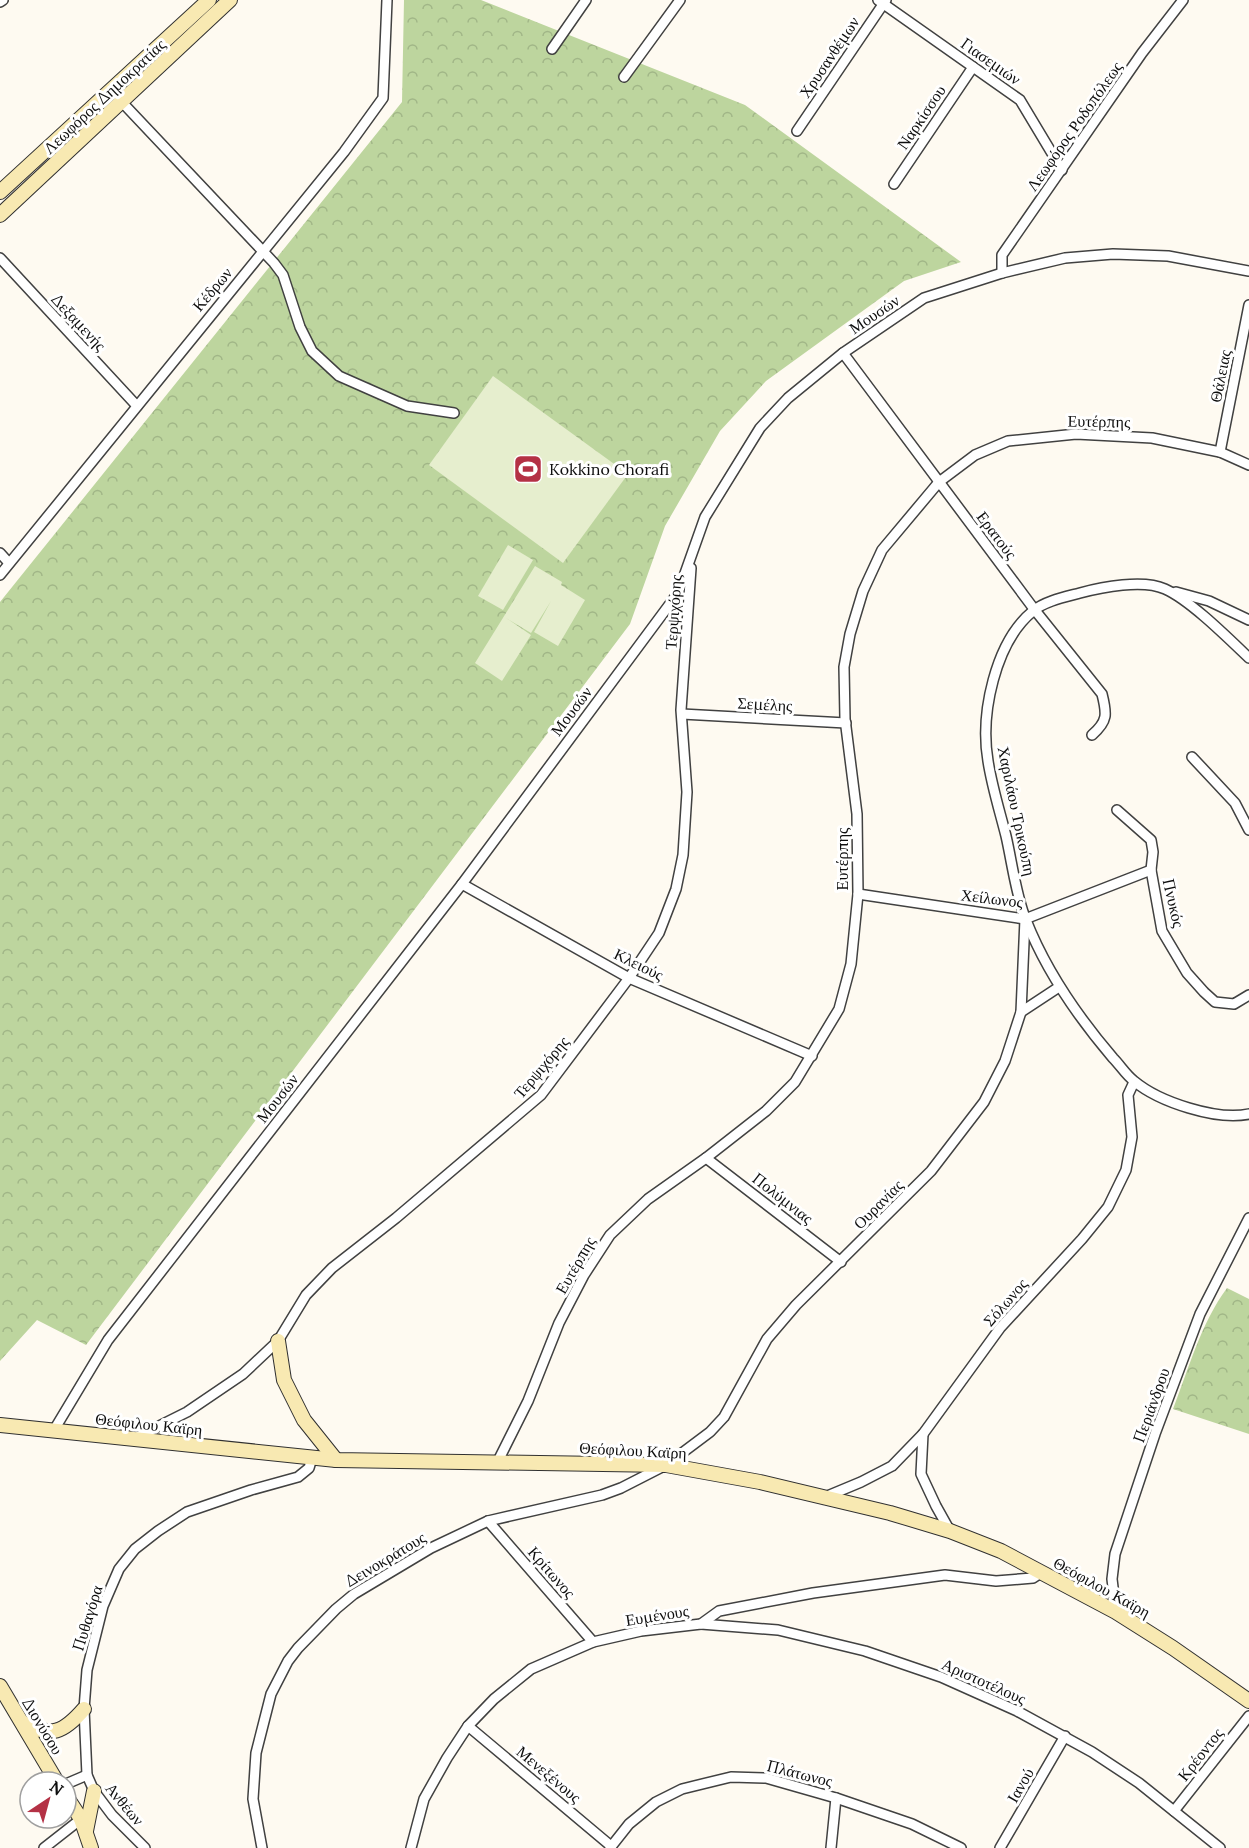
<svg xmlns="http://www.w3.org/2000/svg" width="1249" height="1848" viewBox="0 0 1249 1848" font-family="Lora,serif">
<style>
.forest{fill:url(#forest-crowns)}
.pitch{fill:#e6eece}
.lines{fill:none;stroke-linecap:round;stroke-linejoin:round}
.street-casing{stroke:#414141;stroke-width:12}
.secondary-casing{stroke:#303030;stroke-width:16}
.street{stroke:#fff;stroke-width:9}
.secondary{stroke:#f8e9b2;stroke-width:14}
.labels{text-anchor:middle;stroke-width:6;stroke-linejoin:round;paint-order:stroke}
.street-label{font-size:16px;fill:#0e0e0e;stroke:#fff}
.poi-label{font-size:16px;fill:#0e0e0e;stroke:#fff;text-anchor:start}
</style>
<defs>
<pattern id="forest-crowns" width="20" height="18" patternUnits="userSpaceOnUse" patternTransform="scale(1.5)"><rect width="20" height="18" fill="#bdd59e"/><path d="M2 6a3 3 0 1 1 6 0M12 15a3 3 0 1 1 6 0" fill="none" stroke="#a1b687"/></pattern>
</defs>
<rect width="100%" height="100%" fill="#fefaf1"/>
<g class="forest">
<path d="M404 0H481L745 105 961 262 904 281 766 381 720 431 665 526 630 624 86 1345 37 1320 0 1361V602L402 102Z"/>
<path d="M1227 1288 1249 1299V1434L1173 1409C1189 1368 1201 1323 1227 1288Z"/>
</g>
<g class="pitch">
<path d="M493 376 628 474 563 563 429 465Z"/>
<path d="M508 545 533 560 503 610 478 596Z"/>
<path d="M535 566 562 582 561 585 585 600 558 646 534 632 551 601 531 633 506 618 531 635 502 681 475 663Z"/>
</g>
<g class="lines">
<g class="street-casing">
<g id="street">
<path d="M878 0 1020 100 1062 170"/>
<path d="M0 2 3 0"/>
<path d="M552 49 586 0"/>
<path d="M624 77 680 0"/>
<path d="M119 99 274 263 283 275 300 327 312 351 339 376 407 406 454 413"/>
<path d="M797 131 886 0"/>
<path d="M894 184 973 67"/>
<path d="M0 258 137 406"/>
<path d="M1002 273V255L1142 53 1183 0"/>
<path d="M843 353 1034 609 1102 694C1107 714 1108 721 1092 735"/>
<path d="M1220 452 1249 305"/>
<path d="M0 553 9 563"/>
<path d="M0 575 344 152 383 98 387 0"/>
<path d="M1176 592 1209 601 1249 620"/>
<path d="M1249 658C1228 638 1190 600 1165 589 1143 579 1102 587 1080 593 1065 597 1045 601 1033 611 995 642 980 714 988 761 992 787 1000 812 1006 836 1012 862 1016 896 1026 920 1046 971 1078 1017 1113 1058 1120 1065 1126 1075 1134 1081 1159 1102 1217 1121 1249 1114"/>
<path d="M682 714 846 723"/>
<path d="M1192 757 1235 803 1249 830"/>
<path d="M1117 810 1151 840 1153 852 1151 870 1162 931 1187 973 1204 992 1215 1002 1234 1004 1249 995"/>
<path d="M462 884 629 978 812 1056"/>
<path d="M858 894 1025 919 1151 870"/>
<path d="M1021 1012 1059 987"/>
<path d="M706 1158 841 1262"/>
<path d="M54 1430 108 1340 462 884 678 593 705 517 760 428 788 398 843 353 924 298 1002 273 1065 258 1113 254 1168 256 1249 271"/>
<path d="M923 1434 921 1474 936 1506 950 1531"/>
<path d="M133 1439 187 1412 243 1374 278 1341 306 1295 332 1268 396 1218 541 1095 629 978 659 933 676 889 683 855 687 792 681 710 691 568"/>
<path d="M498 1461 528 1401 559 1323 584 1275 610 1235 648 1199 706 1158 766 1111 795 1082 839 1009 851 964 858 894 857 814 845 719 844 667 850 634 863 591 882 550 939 482 975 455 1008 441 1076 434 1152 438 1220 452 1249 465"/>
<path d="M825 1497 861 1482 892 1466 923 1434 1000 1328 1082 1239 1108 1207 1126 1170 1132 1137 1128 1095 1134 1082"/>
<path d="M488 1521 593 1642"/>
<path d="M1116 1612 1112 1579 1115 1554 1155 1434 1200 1314 1249 1218"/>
<path d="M701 1624 778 1630 865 1651 941 1677 1017 1711 1092 1752 1139 1783 1220 1848"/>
<path d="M468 1726 611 1846"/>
<path d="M66 1784 87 1775"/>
<path d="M1174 1811 1249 1716"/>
<path d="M44 1848 81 1819"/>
<path d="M145 1848 112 1815 94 1791 87 1775 84 1709 87 1670 103 1606 119 1569 135 1549 158 1531 187 1512 251 1490 298 1477 309 1468 312 1458"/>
<path d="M262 1848 253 1799 256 1753 271 1694 288 1661 298 1648 336 1609 354 1594 431 1548 488 1521 602 1495 621 1488 666 1465 710 1432 724 1417 767 1339 796 1305 931 1171 984 1102 1005 1061 1021 1012 1025 919"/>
<path d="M411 1848 424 1799 447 1758 468 1726 494 1699 531 1669 593 1642 641 1631 701 1624 719 1611 813 1593 945 1575 996 1581 1033 1578 1042 1572"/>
<path d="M610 1848 629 1824 656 1802 682 1789 731 1777 766 1778 836 1798 912 1824 961 1848"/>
<path d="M831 1848 836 1798"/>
<path d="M1000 1848 1065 1736"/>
</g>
</g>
<g class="secondary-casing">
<g id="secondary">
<path d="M0 192 209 0"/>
<path d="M0 215 230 0"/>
<path d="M278 1341 284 1380 304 1420 336 1460"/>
<path d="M0 1425 336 1460 666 1465 760 1482 890 1513 950 1531 1001 1551 1116 1612 1173 1648 1249 1701"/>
<path d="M0 1686 57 1782"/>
<path d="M22 1722C51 1739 64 1732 84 1709"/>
<path d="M66 1796 81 1819 91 1848"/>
<path d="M86 1831 94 1791"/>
</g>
</g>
<use href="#street" class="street"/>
<use href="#secondary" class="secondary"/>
</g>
<defs>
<g id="stadium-square" transform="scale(1.5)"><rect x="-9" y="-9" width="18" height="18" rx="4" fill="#b43145" stroke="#fff"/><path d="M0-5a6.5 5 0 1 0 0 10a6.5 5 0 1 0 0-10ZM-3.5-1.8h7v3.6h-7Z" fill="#fff"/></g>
</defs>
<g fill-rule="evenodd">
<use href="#stadium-square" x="528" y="469"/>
</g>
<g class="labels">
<g class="street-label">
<text transform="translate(829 57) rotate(-56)" y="6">Χρυσανθέμων</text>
<text transform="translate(991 61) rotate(35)" y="6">Γιασεμιών</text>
<text transform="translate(104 96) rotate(-43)" y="6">Λεωφόρος Δημοκρατίας</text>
<text transform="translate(921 117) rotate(-56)" y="6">Ναρκίσσου</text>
<text transform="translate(1074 126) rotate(-55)" y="6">Λεωφόρος Ροδοπόλεως</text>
<text transform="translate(212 289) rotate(-50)" y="6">Κέδρων</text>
<text transform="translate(874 314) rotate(-34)" y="6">Μουσών</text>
<text transform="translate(79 322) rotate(47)" y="6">Δεξαμενής</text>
<text transform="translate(1220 376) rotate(-79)" y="6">Θάλειας</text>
<text transform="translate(1099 421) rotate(1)" y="6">Ευτέρπης</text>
<text transform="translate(997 535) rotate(53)" y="6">Ερατούς</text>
<text transform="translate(673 612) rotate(-86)" y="6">Τερψιχόρης</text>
<text transform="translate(765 704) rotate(3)" y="6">Σεμέλης</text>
<text transform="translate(571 711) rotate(-53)" y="6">Μουσών</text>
<text transform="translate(1017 811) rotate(78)" y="6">Χαριλάου Τρικούπη</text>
<text transform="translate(842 859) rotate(-90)" y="6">Ευτέρπης</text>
<text transform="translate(992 898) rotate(7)" y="6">Χείλωνος</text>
<text transform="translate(1174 903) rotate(77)" y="6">Πνυκός</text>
<text transform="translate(639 964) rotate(26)" y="6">Κλειούς</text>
<text transform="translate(541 1067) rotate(-50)" y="6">Τερψιχόρης</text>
<text transform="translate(277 1098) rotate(-52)" y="6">Μουσών</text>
<text transform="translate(783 1198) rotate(38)" y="6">Πολύμνιας</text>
<text transform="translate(878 1204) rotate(-45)" y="6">Ουρανίας</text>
<text transform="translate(575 1265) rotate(-60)" y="6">Ευτέρπης</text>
<text transform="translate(1005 1302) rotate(-49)" y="6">Σόλωνος</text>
<text transform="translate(1151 1405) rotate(-70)" y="6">Περιάνδρου</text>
<text transform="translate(149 1424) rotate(6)" y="6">Θεόφιλου Καϊρη</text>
<text transform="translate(633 1450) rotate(3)" y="6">Θεόφιλου Καϊρη</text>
<text transform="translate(385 1559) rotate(-31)" y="6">Δεινοκράτους</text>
<text transform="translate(552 1572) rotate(49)" y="6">Κρίτωνος</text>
<text transform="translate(1102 1587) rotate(29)" y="6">Θεόφιλου Καϊρη</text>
<text transform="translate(657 1615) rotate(-9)" y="6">Ευμένους</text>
<text transform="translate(87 1618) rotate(-73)" y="6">Πυθαγόρα</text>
<text transform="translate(984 1681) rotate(24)" y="6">Αριστοτέλους</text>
<text transform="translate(43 1726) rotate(59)" y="6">Διονύσου</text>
<text transform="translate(1200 1754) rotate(-52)" y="6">Κρέοντος</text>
<text transform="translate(800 1773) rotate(14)" y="6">Πλάτωνος</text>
<text transform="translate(549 1774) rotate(40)" y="6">Μενεξένους</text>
<text transform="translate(1020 1785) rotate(-60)" y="6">Ιανού</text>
<text transform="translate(125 1804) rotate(50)" y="6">Ανθέων</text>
</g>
<g class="poi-label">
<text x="549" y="475">Kokkino Chorafi</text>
</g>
</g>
<g transform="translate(48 1800) rotate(36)"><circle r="28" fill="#ffffff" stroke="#9f9f9f" stroke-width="1.5"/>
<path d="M0-4.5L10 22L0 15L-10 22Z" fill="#b43145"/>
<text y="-9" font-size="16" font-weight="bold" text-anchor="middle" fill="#0e0e0e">N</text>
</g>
</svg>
